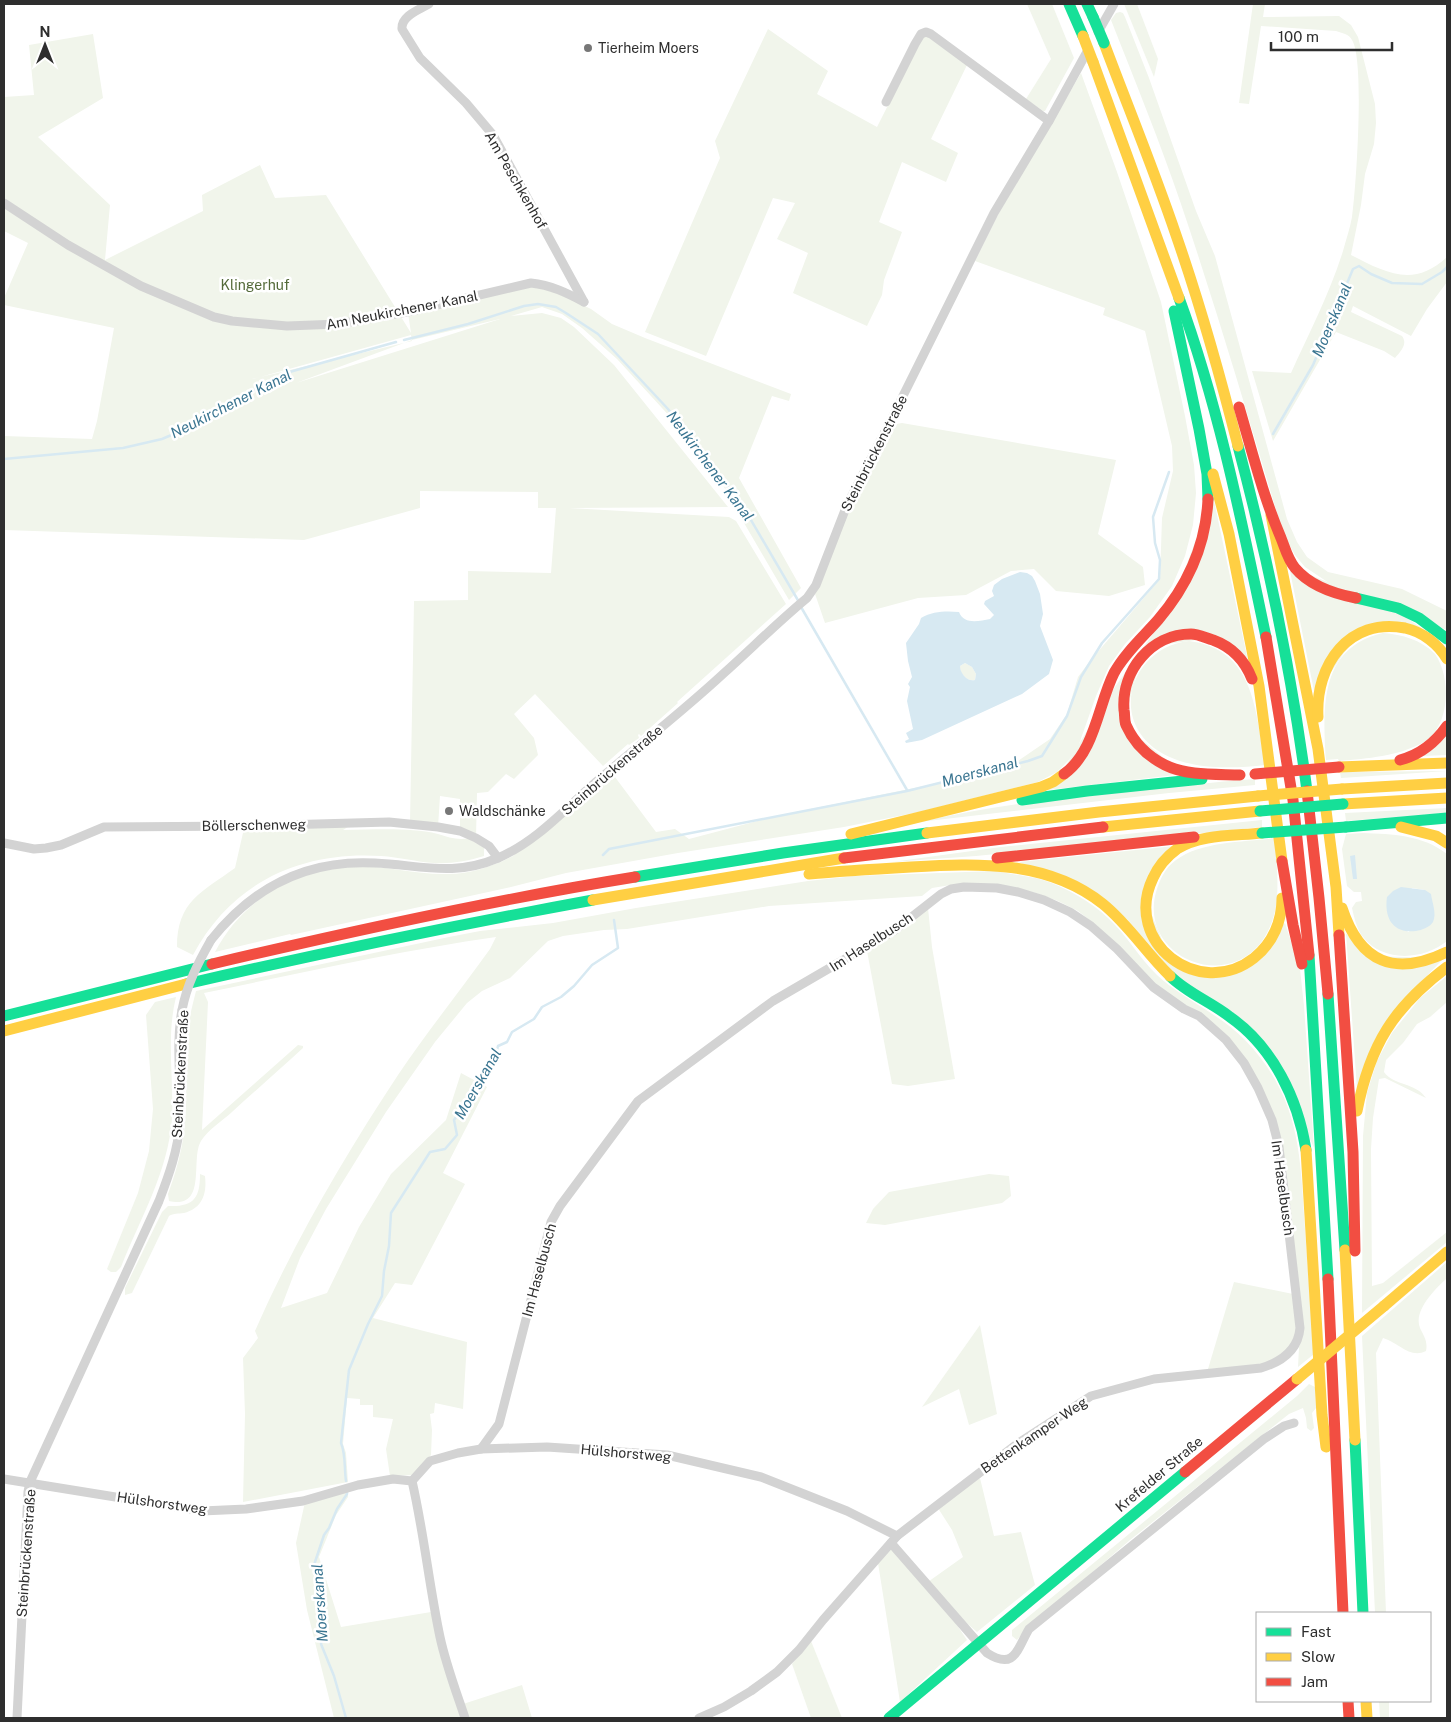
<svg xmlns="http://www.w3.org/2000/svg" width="1451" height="1722" viewBox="0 0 1451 1722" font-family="'Public Sans',sans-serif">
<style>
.green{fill:#f1f5eb;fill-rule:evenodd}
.water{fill:#d7e9f2;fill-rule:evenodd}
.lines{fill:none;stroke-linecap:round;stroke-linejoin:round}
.stream{stroke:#d7e9f2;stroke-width:2.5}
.street{stroke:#d3d3d3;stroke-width:9}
.fast{stroke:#16e098;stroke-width:11}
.slow{stroke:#ffcf43;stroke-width:11}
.jam{stroke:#f24e42;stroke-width:11}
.street-bridge{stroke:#d3d3d3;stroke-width:9}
.fast-bridge{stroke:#16e098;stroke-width:11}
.slow-bridge{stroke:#ffcf43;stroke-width:11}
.jam-bridge{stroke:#f24e42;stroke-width:11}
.poi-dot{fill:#777;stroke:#fff;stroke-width:2}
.labels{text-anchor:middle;stroke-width:5;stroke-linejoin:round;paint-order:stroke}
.poi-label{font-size:14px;fill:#2e2e2e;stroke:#fff;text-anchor:start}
.street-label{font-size:14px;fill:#2e2e2e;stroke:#fff}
.park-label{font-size:14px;fill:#546a3a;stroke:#fff}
.water-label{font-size:15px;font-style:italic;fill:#3a7591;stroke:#fff}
</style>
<rect width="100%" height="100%" fill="#fff"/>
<g class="green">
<path d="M1027 4H1052L1074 58 1045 111H1043L1026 99 1051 59Z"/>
<path d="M1124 4H1137L1158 59 1154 77Z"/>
<path d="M1253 4H1265L1263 17 1339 16 1351 25 1358 37 1375 104 1376 123 1374 144 1365 174 1361 205 1351 255C1386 273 1414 288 1447 257V282L1427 309 1411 336 1353 306 1351 312 1402 336C1408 344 1401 351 1395 358L1384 351 1336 332 1273 441 1252 371 1291 373C1309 333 1330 293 1343 251 1346 240 1350 228 1352 217 1356 190 1365 60 1352 40 1349 34 1342 33 1336 31L1261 26 1249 104 1239 103Z"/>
<path d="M1120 12 1123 13 1125 17 1149 78 1196 211 1215 256 1287 519 1297 542 1307 557 1328 572 1402 589 1447 611V630L1329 583 1305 567 1295 555 1283 533C1250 423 1218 313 1181 204 1160 142 1135 81 1111 20L1116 13Z"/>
<path d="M768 29 828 71 817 94 877 127 922 38 927 36 967 65 931 139 958 153 946 182 902 162 879 222 902 232 884 280 882 295 867 326 793 293 808 253 777 239 795 203 773 198 706 356 645 332 720 158 715 141Z"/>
<path d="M93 34 103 98 38 137 110 205 105 260 203 211 202 195 260 165 275 198 326 195 411 333 408 313 530 285 543 286 591 309 612 324 645 338 791 394 789 401 772 396 739 478 801 588 789 600 733 504 722 483 673 420 617 359 582 328 562 314 542 307 511 316 542 313 561 318 574 327 614 365 728 507 569 508 729 517 736 521 786 604 677 702 678 703 641 736 639 734 638 735 639 738 629 745 628 744 603 766 535 694 514 714 534 738 538 755 514 779 506 774 488 792 477 793 476 838 460 831V799L440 796 438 827 410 823 414 601 468 600V571L551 573 556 508H538V492L420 491V508L304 540 4 530V436L92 439 97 421 114 328 4 305V298L28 243 4 231V97L34 95 29 45ZM500 319 296 383 412 340ZM411 335 412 341 252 379H253Z"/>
<path d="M1081 73 1117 172 1161 302 1185 416 1194 465 1196 493 1193 525 1185 556 1172 586 1150 617 1125 644 1109 666 1096 696 1078 747 1068 761 1057 772 1038 782 919 812 844 827 678 853 566 873 511 887 291 935 290 934 215 952C243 899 297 867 357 866 387 866 418 875 448 874 471 874 493 866 513 856L612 773 656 832 675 829 689 839 776 816 939 783 1015 763 1050 739 1067 714 1078 677 1090 661 1160 579 1162 518 1173 471 1172 446 1145 331 1103 315 1105 308 975 261 1000 211Z"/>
<path d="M902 423 1116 460 1098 534 1143 567 1145 585 1109 596 1056 591 1034 569 1011 571 966 595 918 598 825 623 815 594 850 506 891 427 896 424Z"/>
<path d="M1213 496 1248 661 1220 637 1144 647 1123 724 1183 774 1048 790 1054 785 1107 698 1168 613Z"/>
<path d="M1289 566 1397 611 1430 634 1362 626 1315 696Z"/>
<path d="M1383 633C1403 635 1420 639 1435 654 1451 676 1451 726 1424 742 1396 757 1369 758 1339 761L1338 759 1326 760C1323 707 1319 648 1383 633Z"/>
<path d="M1189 641C1255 649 1256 713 1265 765 1230 769 1186 770 1157 750 1108 716 1133 647 1189 641Z"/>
<path d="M965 663 972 667 976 674 975 680C967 682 959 673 960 666Z"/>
<path d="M1447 733V755L1423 756Z"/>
<path d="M1447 771 1341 778 1340 772Z"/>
<path d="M1255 779V785L1169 793 919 822C989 806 1059 798 1130 791 1172 787 1213 782 1255 779Z"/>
<path d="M1447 808V813L1346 821 1345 813Z"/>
<path d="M1262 820V827L976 856 892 862 1001 847Z"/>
<path d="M356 822 343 830C374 830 408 827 438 834 448 837 459 841 469 838L484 848V856C468 861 451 864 434 863 417 862 399 857 381 856 301 851 232 882 193 955L177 947C177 901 202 892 235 868L245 824Z"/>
<path d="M1363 833C1392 834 1423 835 1447 854V941C1424 960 1383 963 1363 937 1357 930 1354 917 1352 908L1356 902 1362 901 1361 892H1354L1347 886 1342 849 1346 834ZM1412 888 1425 890 1409 932 1396 927Z"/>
<path d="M1275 838C1276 860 1280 889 1275 911 1254 1003 1136 966 1156 892 1160 879 1165 868 1176 860 1201 841 1245 842 1275 838Z"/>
<path d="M1175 846 1144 896 1172 964 1234 974 1285 923 1300 969 1304 1006 1314 1148 1274 1058 1178 978 1127 919 1019 862Z"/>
<path d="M995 871C1011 874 1028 876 1043 880 1066 887 1091 902 1108 918 1127 935 1139 958 1157 975 1184 1000 1220 1014 1245 1040 1301 1098 1300 1155 1305 1229 1308 1271 1311 1312 1314 1354L1298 1367 1299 1347 1302 1336 1286 1169 1279 1133 1233 1044 1158 989 1096 925 1078 911 1058 901 1036 893 1012 887 951 885 932 888 922 896 769 906 627 929 604 930 563 936 548 941 510 978 482 991 467 1003 435 1042 386 1112 326 1209 300 1258 281 1308 327 1293 359 1227 391 1174 446 1120 461 1073 487 1087 443 1173 465 1184 412 1285 395 1283 373 1318 467 1342 463 1409 435 1403 434 1413 430 1414 432 1430 431 1455 414 1475 390 1476 386 1449 393 1419 373 1417V1405H360V1399L347 1398 343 1444 346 1453 348 1482 243 1502 245 1414 243 1358 258 1338 255 1331C294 1242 344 1157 398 1075 427 1032 460 991 490 949L496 937C398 951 301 973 204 993L208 1002 202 1130 298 1045 303 1046V1048C279 1070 255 1091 232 1112 222 1121 208 1130 201 1141 190 1159 208 1210 169 1201L168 1194C179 1164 186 1135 186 1103 187 1082 184 1062 186 1041 187 1024 192 1008 196 991L449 937 480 931 553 923 636 908 808 881 855 876Z"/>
<path d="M928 908 932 947 955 1079 908 1086 892 1084 867 951Z"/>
<path d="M1346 933 1365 956 1444 958 1416 987 1357 1089Z"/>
<path d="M1447 976V1002L1430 1017 1417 1024 1403 1043 1386 1060 1384 1072C1394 1086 1415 1082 1426 1098L1385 1078 1379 1079 1373 1118 1371 1149 1372 1286 1383 1283 1447 1232V1242L1362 1313 1363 1136 1367 1093 1377 1061 1392 1033 1420 998Z"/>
<path d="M176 997C166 1037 174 1078 172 1119 168 1172 140 1219 121 1267L116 1272H111L107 1269 138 1193 149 1151 153 1109 146 1015 155 1002Z"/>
<path d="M200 1174 205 1176C207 1193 203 1208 184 1213 178 1214 174 1213 169 1216L132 1293 125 1295V1288L162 1212 168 1206C194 1207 200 1198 200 1174Z"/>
<path d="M989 1174 1009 1176 1011 1196 1002 1203 885 1225 866 1223 873 1209 889 1192Z"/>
<path d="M1447 1262V1278C1435 1289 1413 1311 1420 1328 1424 1336 1428 1342 1426 1351 1410 1359 1399 1343 1383 1338L1376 1353 1386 1613H1375L1362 1336Z"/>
<path d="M1234 1282 1293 1294 1297 1328 1296 1338 1284 1355 1261 1366 1208 1369Z"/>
<path d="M980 1325 997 1414 969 1425 959 1389 922 1407Z"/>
<path d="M1309 1384 1315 1387 1316 1408 1312 1413 1314 1428 1311 1431 1307 1428 1306 1418 1303 1408 1289 1414 1130 1540 1025 1630 1017 1640 1012 1636V1630L1017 1626 1297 1396Z"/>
<path d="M980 1478 994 1536 1021 1532 1035 1585 977 1632 940 1600 967 1640 900 1702 878 1563 891 1549 925 1584 963 1557 952 1530 936 1505Z"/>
<path d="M348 1489V1497L336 1515 319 1557 341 1627 437 1611 460 1705 522 1685 532 1718H334L307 1610 296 1543 305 1502Z"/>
<path d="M811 1641 842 1718H811L792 1664Z"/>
<path d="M1379 1701H1389V1718H1380Z"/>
</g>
<g class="water">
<path d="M1020 572 1027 573 1032 576 1035 581 1040 594 1043 614 1040 626 1053 660 1049 674 1022 694 922 740 906 743 905 741 909 739 906 733 913 729 907 701 910 687 908 684 912 677 908 661 906 643 919 624 921 618C933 611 946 611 959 612 964 625 979 621 990 619L994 615 984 604 985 601 994 596 992 591 994 585 1002 579ZM965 663 972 667 976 674 975 680C967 682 960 673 960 666Z"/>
<path d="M1355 855 1357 879H1353L1350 856Z"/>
<path d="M1401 887 1425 890 1431 894C1432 902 1437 914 1433 922 1430 927 1422 930 1416 931 1393 934 1384 918 1387 897L1393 891Z"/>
</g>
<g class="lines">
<g class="stream">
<path d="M404 340 468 324 524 306 538 304 556 307 566 313 598 334 668 409 741 503 799 602"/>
<path d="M1273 434 1313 365 1353 269 1359 266 1371 274 1392 283 1422 284 1442 272 1447 267"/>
<path d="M4 459 123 448 162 439 195 425 238 398 286 373 396 342"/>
<path d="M801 607 907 790"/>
<path d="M603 855 609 849 907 791 1028 761 1042 756 1067 716 1081 677 1102 643 1159 579 1160 560 1155 543 1153 517 1169 472"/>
<path d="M346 1481C344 1468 346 1455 341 1443L349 1370 368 1324 382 1296 384 1271 389 1246 391 1213 430 1152 445 1149 457 1135 454 1120 494 1062 498 1046 507 1042 512 1032 534 1019 542 1007 561 997 574 986 592 965 618 948 614 920"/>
<path d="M346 1718 334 1676 321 1644 324 1625 314 1565 324 1535 329 1528 337 1509 347 1494V1491"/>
</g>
<g class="street">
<path d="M429 4C419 10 401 16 402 29L420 58 466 103 493 135 584 302"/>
<path d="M1098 32 1114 4"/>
<path d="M886 102 915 44 921 34 926 32 931 34 1049 121"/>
<path d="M4 203 68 245 141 286 214 317 232 321 287 326 339 324 407 312 531 283C551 285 567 293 584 302"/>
<path d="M4 843 34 849 46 848 61 845 104 827 247 826 389 822 438 827 460 831 476 838 489 846 498 858"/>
<path d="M211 940C253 887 306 859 375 863 420 865 454 877 498 858 536 842 565 809 596 782 638 746 682 712 723 674 751 649 778 622 807 598L816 585 847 505 891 420 994 213 1049 121 1088 50"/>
<path d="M481 1449 499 1424 551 1222 560 1206 638 1101 773 1001 895 930 941 894 951 889 964 887 997 888 1018 892 1044 900 1070 912 1091 926 1117 949 1153 987 1184 1009 1199 1016 1226 1040 1244 1063 1258 1088 1272 1120 1279 1147 1300 1328C1298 1351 1281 1362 1261 1368L1154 1379 1091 1396 1017 1444 897 1536 823 1620 799 1650 777 1672 751 1691 724 1707 699 1718"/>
<path d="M4 1479 202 1511 246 1509 303 1501 358 1485 393 1479 412 1481C424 1533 429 1585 440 1637 446 1665 456 1691 465 1718"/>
<path d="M412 1481 430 1461 458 1453 481 1449 547 1447 667 1455 761 1477 847 1511 897 1536"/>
<path d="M891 1543 987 1653C1015 1671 1017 1649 1029 1629L1264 1439 1284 1426 1294 1423"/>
<path d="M17 1718 28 1492 30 1482 159 1201C169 1175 178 1150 180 1122 182 1085 175 1047 182 1010"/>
</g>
<g class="fast">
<path d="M1069 4 1083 36"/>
<path d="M1087 4 1093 17"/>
<path d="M1179 298C1219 407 1242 523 1266 637"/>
<path d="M1174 311 1199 429 1207 474 1208 499"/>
<path d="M1238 446C1268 559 1292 675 1307 791"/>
<path d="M1356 598 1398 608 1419 618 1447 639"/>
<path d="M1022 800 1087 791 1202 779"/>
<path d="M1346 827 1447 818"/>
<path d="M635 877 783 853 927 833"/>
<path d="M1309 955 1328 1279"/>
<path d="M1170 976C1187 993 1211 1002 1230 1017 1273 1047 1298 1099 1306 1150"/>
<path d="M186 984C321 953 457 925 593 900"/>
<path d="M1328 994 1345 1250"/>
<path d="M4 1016 212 964"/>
<path d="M1355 1440 1363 1613"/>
<path d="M889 1718 1185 1472"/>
</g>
<g class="slow">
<path d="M1104 43C1128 107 1154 170 1176 235 1200 304 1220 375 1238 446"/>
<path d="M1093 62 1179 298"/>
<path d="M1213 474 1229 534 1259 686 1282 861"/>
<path d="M1271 515 1318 749 1336 887 1339 935"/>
<path d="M1318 717C1315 665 1349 617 1405 628 1423 632 1438 644 1447 659"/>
<path d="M1339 767 1447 763"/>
<path d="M1342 789 1447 783"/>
<path d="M1343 804 1447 798"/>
<path d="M1103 827 1260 811"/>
<path d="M1401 827 1436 836 1447 843"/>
<path d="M927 833 1099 812 1258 796"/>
<path d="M1262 833C1235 836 1200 834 1177 849 1166 857 1158 867 1153 878 1122 942 1199 1001 1254 958 1273 943 1282 921 1282 898"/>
<path d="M851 834 1041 787 1053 782 1064 774"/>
<path d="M809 874C843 871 877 869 911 867 978 863 1048 860 1103 904 1129 925 1146 953 1170 976"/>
<path d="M593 900 844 858"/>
<path d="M1342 908C1360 963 1395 977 1447 952"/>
<path d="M4 1031 186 984"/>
<path d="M1357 1111C1370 1045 1393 1008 1447 967"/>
<path d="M1306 1150 1322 1415 1326 1447"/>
<path d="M1345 1250 1355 1440"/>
<path d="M1384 1306 1447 1252"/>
<path d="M1366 1701 1367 1718"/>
</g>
<g class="jam">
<path d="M1239 407C1252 451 1263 496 1281 538 1285 548 1288 560 1295 568 1310 586 1335 594 1356 598"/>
<path d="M1266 637 1293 800 1309 955"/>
<path d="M1400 760C1420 755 1435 743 1447 726"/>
<path d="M1064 774C1095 752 1098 705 1114 673 1125 653 1143 637 1158 620 1187 586 1206 545 1208 499"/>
<path d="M1240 775C1216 774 1187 776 1165 765 1147 756 1134 743 1126 725 1124 720 1125 714 1124 710 1121 671 1151 634 1191 634 1198 634 1206 638 1213 640 1232 647 1245 661 1252 679"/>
<path d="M1307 791 1319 898 1328 994"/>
<path d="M844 858 1103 827"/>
<path d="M997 858 1194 837"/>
<path d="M1282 861 1293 925 1302 964"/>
<path d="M1339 935 1353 1152 1355 1251"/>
<path d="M212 964C352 931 493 900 635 877"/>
<path d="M1328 1279 1343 1613"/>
<path d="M1185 1472 1297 1379"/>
<path d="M1348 1701 1349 1718"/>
</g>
<path class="street-bridge" d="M182 1010C187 984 198 963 211 940"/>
<g class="fast-bridge">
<path d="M1093 17 1104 43"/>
<path d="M1260 811 1343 804"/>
<path d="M1262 833 1346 827"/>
</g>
<g class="slow-bridge">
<path d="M1083 36 1093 62"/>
<path d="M1258 796 1342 789"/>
<path d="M1297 1379 1384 1306"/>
</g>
<path class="jam-bridge" d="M1255 774 1339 767"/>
</g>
<g class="poi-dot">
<circle cx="588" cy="48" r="5"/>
<circle cx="449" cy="811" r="5"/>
</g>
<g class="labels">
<g class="poi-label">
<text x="598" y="53">Tierheim Moers</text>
<text x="459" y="816">Waldschänke</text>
</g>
<g class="street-label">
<text transform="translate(516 180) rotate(60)" y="5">Am Peschkenhof</text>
<text transform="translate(402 310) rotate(-11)" y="5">Am Neukirchener Kanal</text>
<text transform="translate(874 453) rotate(-63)" y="5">Steinbrückenstraße</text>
<text transform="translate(612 770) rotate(-41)" y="5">Steinbrückenstraße</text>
<text transform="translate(254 825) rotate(-1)" y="5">Böllerschenweg</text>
<text transform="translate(871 942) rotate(-33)" y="5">Im Haselbusch</text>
<text transform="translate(180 1074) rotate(-87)" y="5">Steinbrückenstraße</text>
<text transform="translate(1283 1188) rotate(82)" y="5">Im Haselbusch</text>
<text transform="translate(539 1270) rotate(-75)" y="5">Im Haselbusch</text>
<text transform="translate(1034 1435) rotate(-34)" y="5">Bettenkamper Weg</text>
<text transform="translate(626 1453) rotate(5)" y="5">Hülshorstweg</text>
<text transform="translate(1159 1474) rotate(-40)" y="5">Krefelder Straße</text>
<text transform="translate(162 1503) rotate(8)" y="5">Hülshorstweg</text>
<text transform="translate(26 1553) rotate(-86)" y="5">Steinbrückenstraße</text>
</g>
<g class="park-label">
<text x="255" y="290">Klingerhuf</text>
</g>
<g class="water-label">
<text transform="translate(1332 320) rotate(-67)" y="5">Moerskanal</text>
<text transform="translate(231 404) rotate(-27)" y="5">Neukirchener Kanal</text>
<text transform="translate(710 466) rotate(53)" y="5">Neukirchener Kanal</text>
<text transform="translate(980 772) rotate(-15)" y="5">Moerskanal</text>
<text transform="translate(478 1084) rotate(-60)" y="5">Moerskanal</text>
<text transform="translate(320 1603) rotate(-94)" y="5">Moerskanal</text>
</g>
</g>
<rect width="1451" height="1722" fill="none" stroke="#2e2e2e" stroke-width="10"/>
<rect x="1256" y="1612" width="175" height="90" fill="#ffffff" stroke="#ababab"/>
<rect x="1266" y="1628" width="25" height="8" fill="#16e098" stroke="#ababab"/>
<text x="1301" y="1637" font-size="15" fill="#2e2e2e">Fast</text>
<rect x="1266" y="1653" width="25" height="8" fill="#ffcf43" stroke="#ababab"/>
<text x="1301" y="1662" font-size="15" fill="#2e2e2e">Slow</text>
<rect x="1266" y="1678" width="25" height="8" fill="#f24e42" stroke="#ababab"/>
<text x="1301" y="1687" font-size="15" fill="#2e2e2e">Jam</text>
<g transform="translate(45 45)" stroke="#ffffff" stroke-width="4" paint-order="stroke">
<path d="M0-4L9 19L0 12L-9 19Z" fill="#2e2e2e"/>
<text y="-8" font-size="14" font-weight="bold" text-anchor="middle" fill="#2e2e2e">N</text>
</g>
<path d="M1271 42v8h121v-8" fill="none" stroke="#2e2e2e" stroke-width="2.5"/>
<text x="1278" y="42" font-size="15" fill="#2e2e2e" stroke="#ffffff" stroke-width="4" paint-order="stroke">100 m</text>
</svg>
